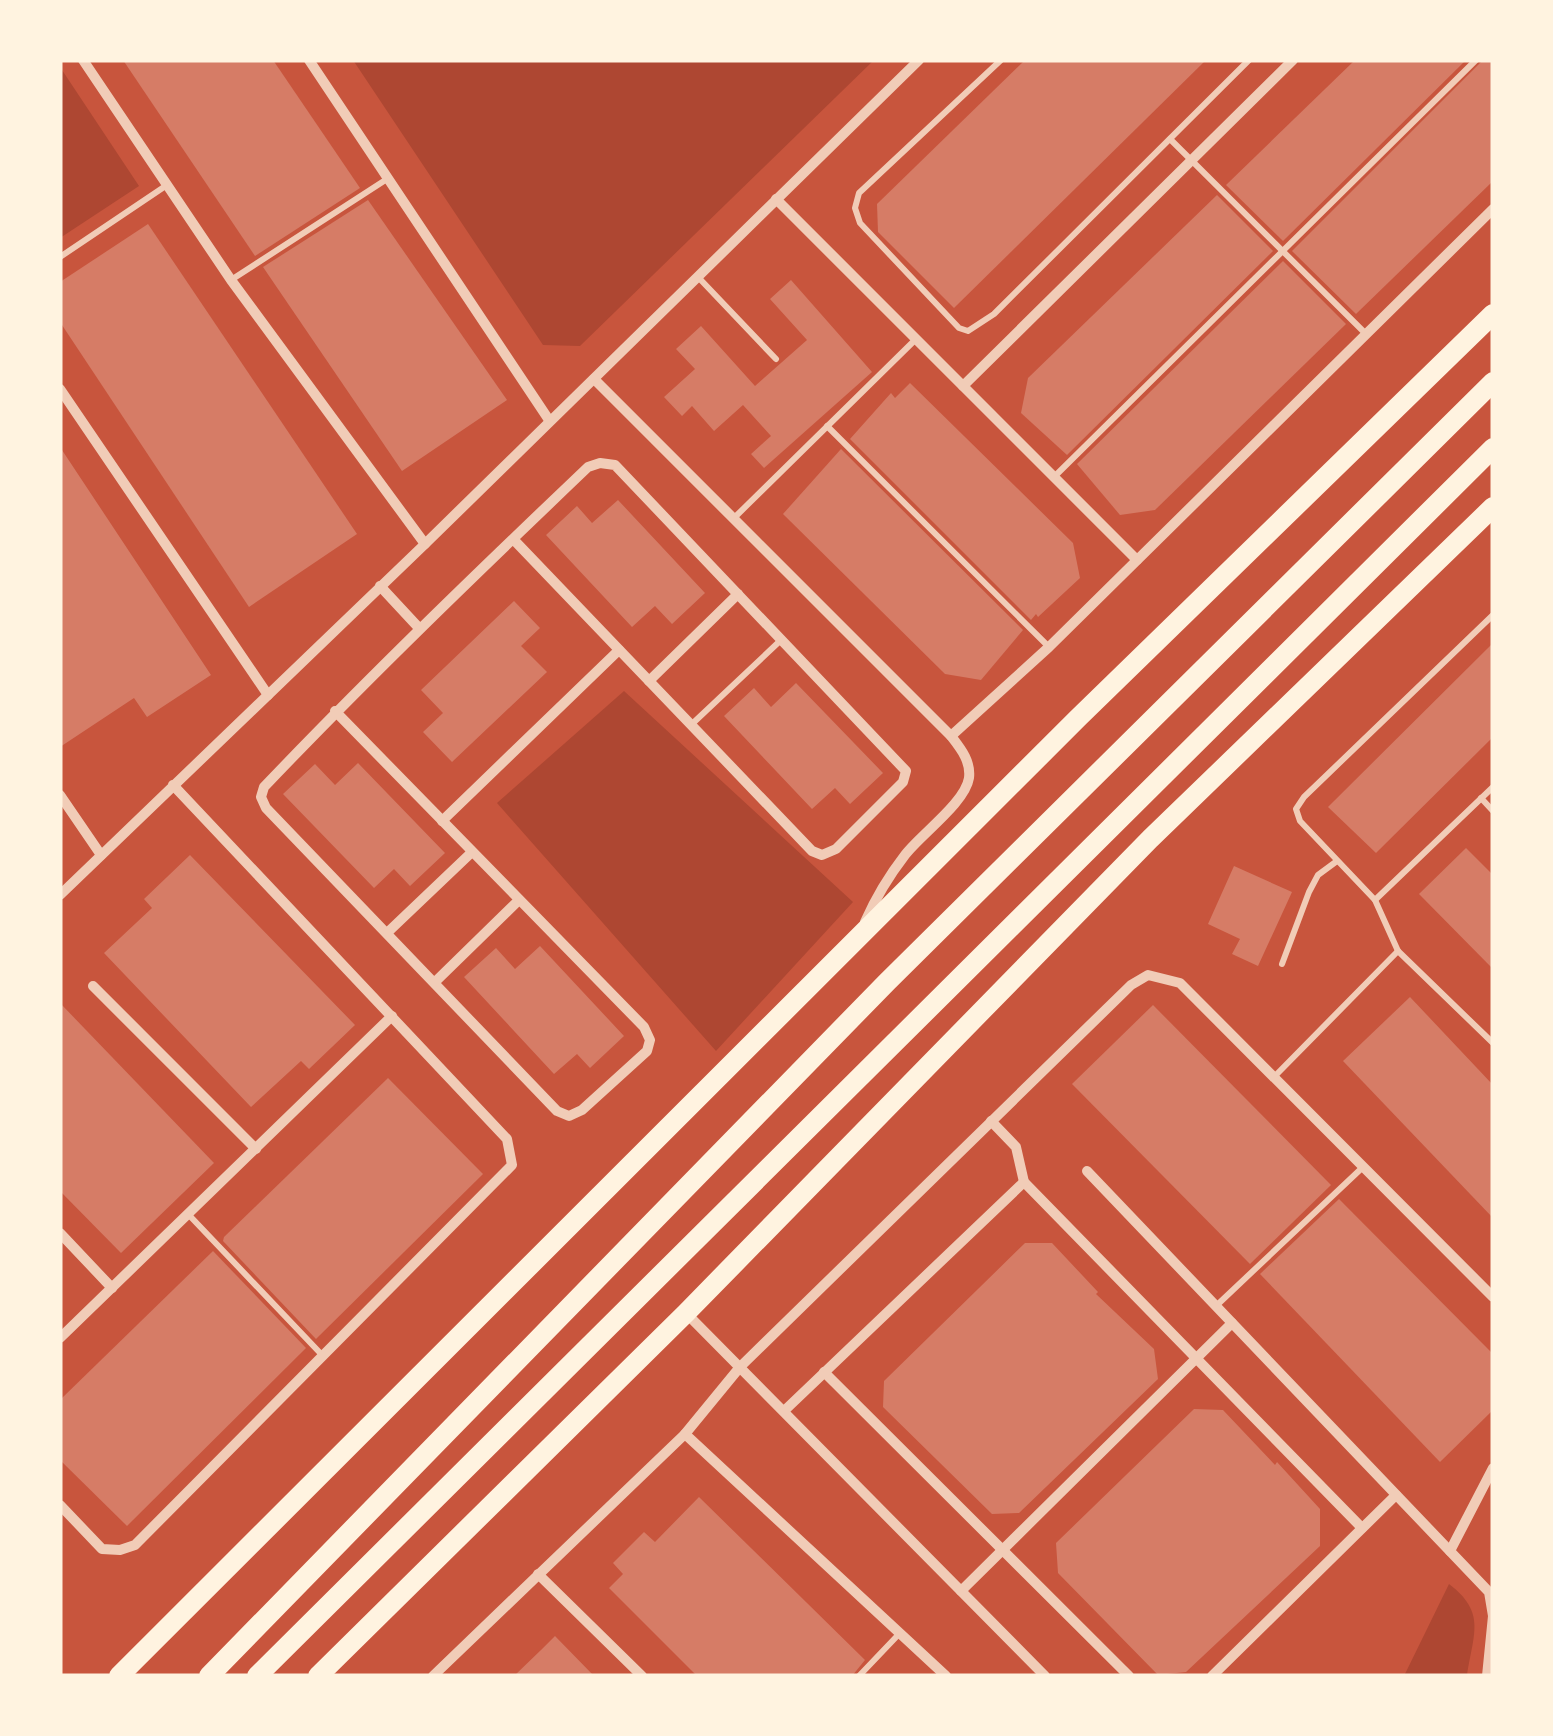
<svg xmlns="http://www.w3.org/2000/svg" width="1553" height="1736" viewBox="0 0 1553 1736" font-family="Mulish,sans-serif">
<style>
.green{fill:#ae4732}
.building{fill:#d67c66}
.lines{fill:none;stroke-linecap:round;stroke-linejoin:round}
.service{stroke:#f1ccb7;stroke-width:6}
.minor{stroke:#f1ccb7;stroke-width:10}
.primary{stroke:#fff3e0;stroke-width:20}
.trunk{stroke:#fff3e0;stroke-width:20}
</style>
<rect width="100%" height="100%" fill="#c8553d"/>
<g class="green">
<path d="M353 60H874L580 346 543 345Z"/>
<path d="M60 67 139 186 60 238Z"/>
<path d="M624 691 853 902 716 1051 497 803Z"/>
<path d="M1449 1584C1487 1613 1473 1634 1467 1676H1404Z"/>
</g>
<g class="building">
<path d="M123 60H273L360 188 255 256Z"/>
<path d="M1025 60H1206L954 308 878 232 877 204Z"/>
<path d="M1355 60H1466L1283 241 1226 185Z"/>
<path d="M1483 60H1493V181L1356 314 1292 251Z"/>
<path d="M1217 195 1273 251 1067 455 1021 413 1028 378Z"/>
<path d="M368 200 507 400 402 471 263 267Z"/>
<path d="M148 224 357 534 249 607 60 322V282Z"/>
<path d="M1283 261 1346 324 1155 510 1120 515 1077 464Z"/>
<path d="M791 280 872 372 764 468 751 454 771 436 743 405 714 431 692 406 682 416 664 397 695 369 676 349 701 326 755 386 807 340 770 299Z"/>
<path d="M910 383 1073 543 1080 578 1038 617 1036 614 1031 620 850 439 891 393 895 398Z"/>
<path d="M60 447 211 675 147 717 134 698 60 747Z"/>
<path d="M841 449 1023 630 981 680 945 674 783 514Z"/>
<path d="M618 500 705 593 672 624 655 606 632 627 546 535 577 506 592 523Z"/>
<path d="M514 601 540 628 521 646 547 672 452 762 423 732 443 713 421 690Z"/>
<path d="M1493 643V737L1376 853 1328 807Z"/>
<path d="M796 683 883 773 850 804 835 788 812 809 724 716 754 688 771 707Z"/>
<path d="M358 763 445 853 410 886 394 869 374 888 283 794 315 764 335 785Z"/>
<path d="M1466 848 1493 875V969L1419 894Z"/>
<path d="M190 855 355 1025 309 1069 301 1061 251 1107 104 953 152 908 144 899Z"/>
<path d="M1234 866 1292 892 1258 966 1232 954 1240 939 1208 924Z"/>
<path d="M540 946 624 1036 590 1068 577 1054 554 1074 464 977 496 948 515 969Z"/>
<path d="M1410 997 1493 1085V1218L1343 1061Z"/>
<path d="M60 1003 214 1163 121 1253 60 1191Z"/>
<path d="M1153 1005 1331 1185 1250 1264 1072 1084Z"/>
<path d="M388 1078 483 1174 316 1339 223 1241 224 1237Z"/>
<path d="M1339 1199 1493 1354V1410L1440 1462 1260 1274Z"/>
<path d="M1025 1243H1052L1098 1292 1096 1294 1154 1349 1158 1379 1019 1513 992 1514 883 1407 884 1381Z"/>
<path d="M213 1251 306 1348 127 1526 60 1460V1400Z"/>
<path d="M1194 1409 1223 1410 1275 1465 1277 1462 1320 1509V1546L1186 1672 1158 1675 1058 1573 1056 1543Z"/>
<path d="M699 1497 865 1660 852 1676H697L609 1588 623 1574 613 1563 644 1532 655 1542Z"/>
<path d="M555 1636 594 1676H514L541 1650Z"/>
</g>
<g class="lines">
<g class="service">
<path d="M1001 60 859 193 855 208 860 223 959 328 968 331 994 314 1249 60"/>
<path d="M1170 139 1366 334"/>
<path d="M60 257 167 185"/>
<path d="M698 277 776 359"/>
<path d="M231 280 387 179"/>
<path d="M827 426 1049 647"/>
<path d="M1055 476 1476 60"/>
<path d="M734 518 916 339"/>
<path d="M1493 615 1304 797 1296 809 1300 821 1375 900 1398 951 1493 1043"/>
<path d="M692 724 781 640"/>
<path d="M1481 798 1493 811"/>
<path d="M1375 900 1493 787"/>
<path d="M1282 964 1309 892 1318 875 1337 861"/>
<path d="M1274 1077 1398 951"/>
<path d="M188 1214 323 1356"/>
<path d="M1216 1306 1363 1167"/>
<path d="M859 1676 899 1634"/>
</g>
<g class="minor">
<path d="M83 60 231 280 425 544"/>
<path d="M309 60 549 420"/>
<path d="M776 199 1137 560"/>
<path d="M594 379 951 736C961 749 971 761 969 778 965 803 921 834 905 855 888 877 876 897 865 922"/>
<path d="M963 386 1293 60"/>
<path d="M60 389 268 695"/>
<path d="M380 586 419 628"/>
<path d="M649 681 738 594"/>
<path d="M335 711 644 1027 650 1040 647 1051 582 1110 569 1116 557 1111 266 808 261 797 264 787C369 677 478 572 588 467L600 463 615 465 906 771 903 782 836 849 822 855 812 851 513 539"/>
<path d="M951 736 1049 647 1493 209"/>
<path d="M60 795 101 855"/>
<path d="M442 821 619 650"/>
<path d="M60 895 425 544 919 60"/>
<path d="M388 932 472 852"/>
<path d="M435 982 519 900"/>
<path d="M93 986 256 1149"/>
<path d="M991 1121 1016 1147 1024 1182 1362 1528"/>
<path d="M1087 1171 1489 1592 1493 1616 1487 1676"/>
<path d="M60 1233 112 1288"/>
<path d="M687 1314 1045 1676"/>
<path d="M60 1338 392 1016"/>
<path d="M824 1372 1129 1676"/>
<path d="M784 1411 1024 1182"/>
<path d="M685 1434 946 1676"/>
<path d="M60 1505 102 1549 120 1550 135 1545 512 1165 507 1139 173 785"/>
<path d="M1450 1551 1493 1468"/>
<path d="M538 1574 642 1676"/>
<path d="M961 1591 1232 1323"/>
<path d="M433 1676 685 1434 740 1367 1131 985 1148 975 1180 983 1493 1297"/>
<path d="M1212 1676 1396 1495"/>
</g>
<g class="primary">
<path d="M119 1676 1078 718 1493 314"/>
<path d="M318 1676 686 1313 1150 839 1493 507"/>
</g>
<g class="trunk">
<path d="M209 1676 887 982 1493 382"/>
<path d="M257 1676 1493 448"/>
</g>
</g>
<rect width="1553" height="1736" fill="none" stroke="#fff3e0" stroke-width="125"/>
</svg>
